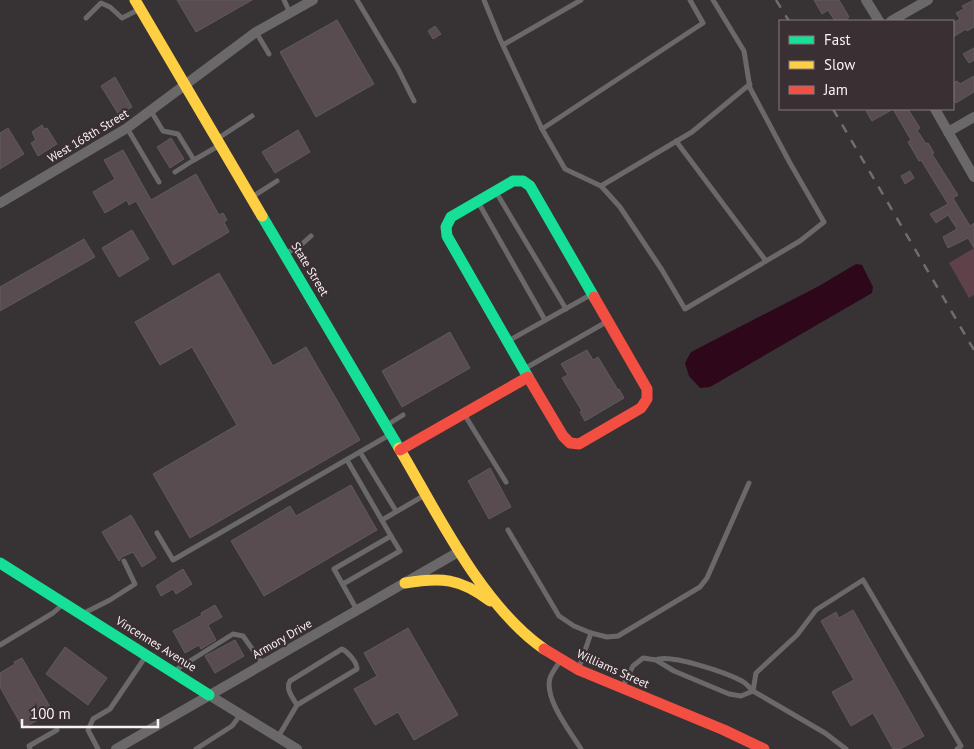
<svg xmlns="http://www.w3.org/2000/svg" width="974" height="749" viewBox="0 0 974 749" font-family="'PT Sans',sans-serif">
<style>
.green{fill:#5f414a}
.water{fill:#2f071a}
.building{fill:#594c50;stroke:#5f5a5b}
.lines{fill:none;stroke-linecap:round;stroke-linejoin:round}
.lane{stroke:#6a6869;stroke-width:5}
.street{stroke:#6a6869;stroke-width:10}
.fast{stroke:#16e098;stroke-width:11}
.slow{stroke:#ffcf43;stroke-width:11}
.jam{stroke:#f24e42;stroke-width:11}
.rail{stroke:#706d6e;stroke-width:2.5;stroke-dasharray:9 9;stroke-linecap:butt}
.labels{text-anchor:middle;stroke-width:4.5;stroke-linejoin:round;paint-order:stroke}
.street-label{font-size:12px;fill:#f9f2f4;stroke:#3a2f32}
</style>
<rect width="100%" height="100%" fill="#373233"/>
<path class="green" d="M974 248V295L969 298 949 263Z"/>
<path class="water" d="M856 264 862 265 873 287 872 293 710 387 700 388 689 376 685 363 691 352 819 286Z"/>
<g class="building">
<path d="M177 0H252L196 32Z"/>
<path d="M814 0H839L849 17 847 19 848 21H835L828 10 822 14Z"/>
<path d="M974 0V27L967 31 966 29 953 37V23L960 19 956 13 964 9 962 6Z"/>
<path d="M337 20 374 84 316 117 280 52Z"/>
<path d="M435 26 441 34 433 39 428 31Z"/>
<path d="M974 48V60L969 63 963 54Z"/>
<path d="M974 76V92L956 103 953 98V83L957 81 960 84Z"/>
<path d="M115 77 132 107 119 115 101 86Z"/>
<path d="M870 109H908L920 128 917 130 926 144 928 143 934 153 932 154 958 195 953 198 970 226 974 223V248L968 238 948 248 943 237 957 229 948 215 936 223 930 214 948 204 921 160 919 161 908 142 911 140 893 109 872 121 866 111Z"/>
<path d="M42 125 44 129 47 128 57 144 38 156 31 143 36 140 32 132Z"/>
<path d="M8 128 24 154 0 169V133Z"/>
<path d="M298 130 310 152 275 173 262 152Z"/>
<path d="M171 138 184 159 170 168 157 147Z"/>
<path d="M123 150 151 200 196 174 219 215 223 213 227 220 224 222 229 232 173 265 136 201 129 205 127 200 105 213 93 192 115 179 104 160Z"/>
<path d="M910 171 914 178 905 184 901 176Z"/>
<path d="M132 230 149 259 119 277 102 248Z"/>
<path d="M84 239 95 257 0 311V287Z"/>
<path d="M219 273 273 366 306 347 360 440 190 538 153 474 237 425 192 347 160 365 135 322Z"/>
<path d="M450 332 470 368 402 407 382 371Z"/>
<path d="M587 350 593 360 598 357 618 390 619 389 624 398 585 421 580 412 582 411 562 378 568 375 561 364Z"/>
<path d="M490 468 511 507 489 519 468 481Z"/>
<path d="M351 485 377 530 264 596 231 541 290 506 296 516Z"/>
<path d="M131 515 156 558 142 567 133 552 122 557 119 561 102 532Z"/>
<path d="M183 569 192 584 176 594 173 589 161 596 156 586Z"/>
<path d="M215 605 222 617 208 625 216 640 201 649 199 645 185 653 173 631 202 615 201 613Z"/>
<path d="M853 610 924 736 900 749H893L873 713 851 726 832 692 854 680 821 621 836 612 839 618Z"/>
<path d="M408 628 458 715 414 740 398 712 375 725 354 689 377 676 364 653Z"/>
<path d="M235 640 244 656 215 673 205 656Z"/>
<path d="M65 647 107 678 88 705 46 674Z"/>
<path d="M22 658 53 712 23 728 0 687V673L15 664 14 662Z"/>
</g>
<g class="lines">
<g class="lane">
<path d="M284 0 290 13"/>
<path d="M357 0 398 69 414 101"/>
<path d="M484 0 500 39 542 129 565 169 601 186 620 207 662 270 685 309 800 241 824 222 790 163 750 88 744 51 713 0"/>
<path d="M86 18 101 3 110 7 122 18 140 9"/>
<path d="M256 32 269 54"/>
<path d="M503 45 581 0"/>
<path d="M151 111 163 131 178 134 194 160 175 172"/>
<path d="M127 128 159 182"/>
<path d="M542 129 703 23 690 0"/>
<path d="M217 139 252 116"/>
<path d="M676 141 766 261"/>
<path d="M194 160 220 145"/>
<path d="M601 186 692 132 750 84"/>
<path d="M496 192 566 309"/>
<path d="M252 197 277 181"/>
<path d="M478 202 545 320"/>
<path d="M287 253 302 244 311 236"/>
<path d="M508 341 592 294"/>
<path d="M524 369 608 321"/>
<path d="M464 414 506 482"/>
<path d="M387 425 403 415"/>
<path d="M360 452 396 511"/>
<path d="M347 460 391 536 334 569 357 610"/>
<path d="M382 520 425 495"/>
<path d="M508 530 559 616 574 626 591 633 607 637 618 636 700 587 707 578 749 483"/>
<path d="M157 533 173 560 391 434"/>
<path d="M343 584 400 551 391 536"/>
<path d="M82 614 110 600 135 584 124 561"/>
<path d="M0 645 53 613 62 605"/>
<path d="M560 661C557 666 552 672 550 678 544 699 570 731 581 749"/>
<path d="M579 668 591 633"/>
<path d="M174 671 233 634 243 636 263 664"/>
<path d="M623 686 633 666 643 658 656 660 674 671 729 694 741 696 753 691C750 688 746 683 742 681 727 673 669 653 656 660"/>
<path d="M278 737 297 705C293 698 285 689 290 681L342 649C348 652 357 662 357 669L297 705"/>
<path d="M30 749 29 746 57 730"/>
<path d="M98 749 88 730 93 719 110 709 146 656"/>
<path d="M196 749 232 726 241 714"/>
<path d="M846 749 825 733 753 691 756 673 797 635 816 610 863 580 961 746 957 749"/>
</g>
<g class="street">
<path d="M866 0 879 21"/>
<path d="M891 21 928 0"/>
<path d="M935 109 974 177"/>
<path d="M948 132 974 117"/>
<path d="M0 203 127 128 256 32 313 0"/>
<path d="M209 695 297 749"/>
<path d="M116 749 460 551"/>
</g>
<g class="fast">
<path d="M262 216 399 448"/>
<path d="M528 377 447 236 446 227 451 217 513 181H523L530 186 594 297"/>
<path d="M0 563 209 695"/>
</g>
<g class="slow">
<path d="M135 0 262 216"/>
<path d="M399 448C438 514 481 605 544 649"/>
<path d="M405 583C441 577 460 578 490 601"/>
</g>
<g class="jam">
<path d="M400 450 528 377 563 436 570 443 579 444 641 408 647 399V389L594 297"/>
<path d="M544 649 579 670 724 730 764 749"/>
</g>
<g class="rail">
<path d="M776 0 789 21"/>
<path d="M833 109 974 350"/>
</g>
</g>
<g class="labels">
<g class="street-label">
<text transform="translate(88 136) rotate(-31)" y="4">West 168th Street</text>
<text transform="translate(310 269) rotate(59)" y="4">State Street</text>
<text transform="translate(282 639) rotate(-30)" y="4">Armory Drive</text>
<text transform="translate(156 644) rotate(32)" y="4">Vincennes Avenue</text>
<text transform="translate(613 669) rotate(24)" y="4">Williams Street</text>
</g>
</g>
<rect x="779" y="20" width="175" height="90" fill="#3a2f32" stroke="#867d80"/>
<rect x="789" y="36" width="25" height="8" fill="#16e098" stroke="#867d80"/>
<text x="824" y="45" font-size="15" fill="#f9f2f4">Fast</text>
<rect x="789" y="61" width="25" height="8" fill="#ffcf43" stroke="#867d80"/>
<text x="824" y="70" font-size="15" fill="#f9f2f4">Slow</text>
<rect x="789" y="86" width="25" height="8" fill="#f24e42" stroke="#867d80"/>
<text x="824" y="95" font-size="15" fill="#f9f2f4">Jam</text>
<path d="M22 719v8h136v-8" fill="none" stroke="#f9f2f4" stroke-width="2.5"/>
<text x="30" y="719" font-size="15" fill="#f9f2f4" stroke="#3a2f32" stroke-width="4" paint-order="stroke">100 m</text>
</svg>
